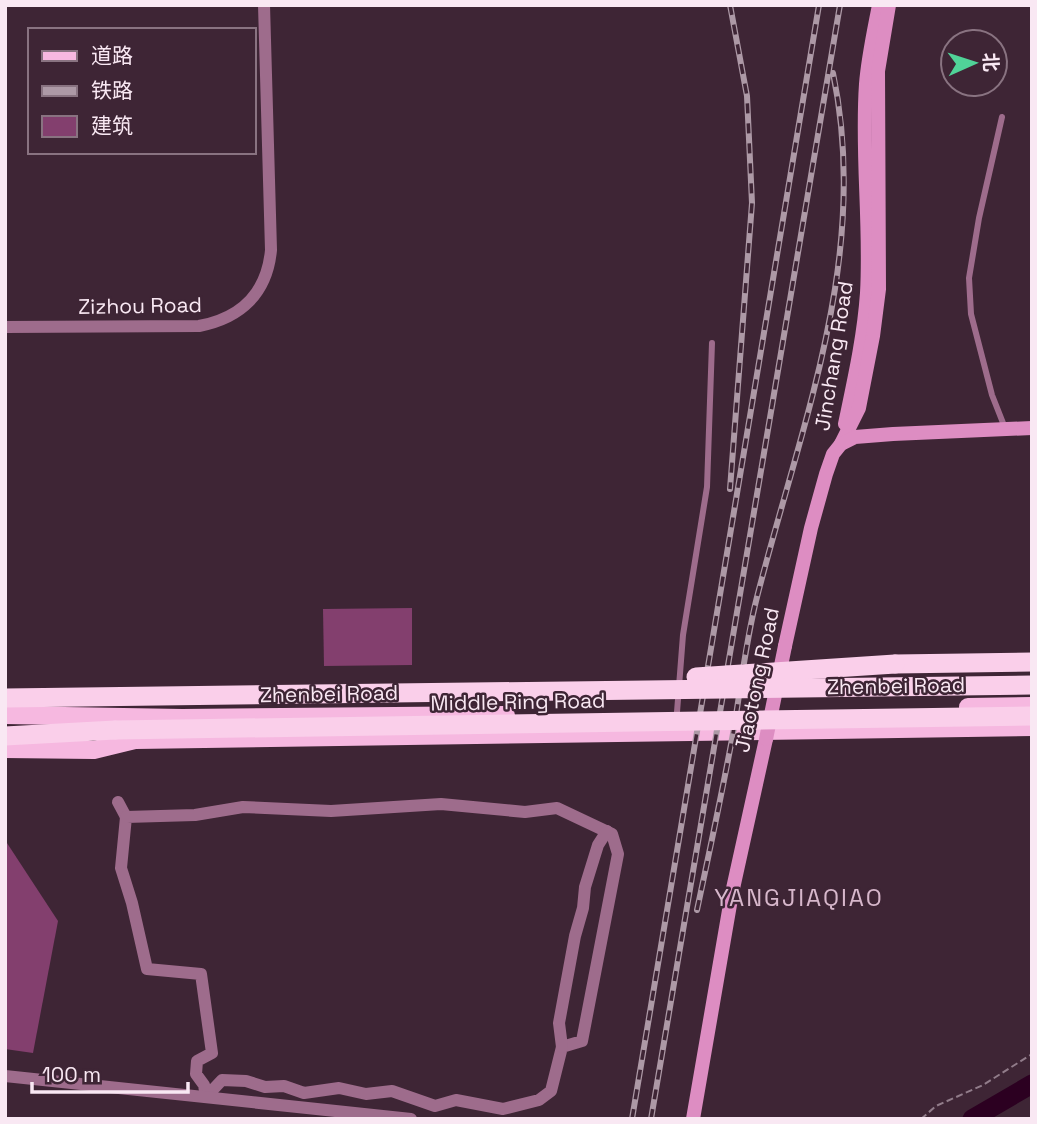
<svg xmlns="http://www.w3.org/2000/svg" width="1037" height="1124" viewBox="0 0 1037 1124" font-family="'Space Grotesk','Noto Sans SC',sans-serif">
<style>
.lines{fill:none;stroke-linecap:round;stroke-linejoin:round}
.river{stroke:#2c0021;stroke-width:19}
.building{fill:#833f6e}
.path{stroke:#917c8a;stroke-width:2;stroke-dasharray:7 3.5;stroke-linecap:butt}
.service{stroke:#9e6c8c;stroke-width:6}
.minor{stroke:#9e6c8c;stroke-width:12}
.secondary{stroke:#dd8dc2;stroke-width:14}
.primary{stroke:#f6b8e0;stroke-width:18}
.trunk{stroke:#facfea;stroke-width:19}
.rail-casing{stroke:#ad99a6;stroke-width:6}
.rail{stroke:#3e2535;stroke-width:3.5;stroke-dasharray:10;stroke-linecap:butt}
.secondary-bridge{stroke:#dd8dc2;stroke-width:14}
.trunk-bridge{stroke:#facfea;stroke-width:19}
.labels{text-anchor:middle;stroke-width:5;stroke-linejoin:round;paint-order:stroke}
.street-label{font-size:21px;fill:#f9e8f3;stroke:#3e2535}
.quarter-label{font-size:24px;letter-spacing:2px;fill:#d7b7cb;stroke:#3e2535}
</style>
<rect width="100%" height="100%" fill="#3e2535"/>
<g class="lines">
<path class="river" d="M972 1119 1032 1084"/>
</g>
<g class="building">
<path d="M412 608V665L324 666 323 609Z"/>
<path d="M5 840 58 921 33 1053 5 1049Z"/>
</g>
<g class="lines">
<path class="path" d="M921 1119 936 1106 983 1085 1032 1054"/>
<g class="service">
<path d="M1002 117 979 218 969 278 971 314 992 395 1005 428"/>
<path d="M677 712 683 635 707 487 712 343"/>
</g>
<g class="minor">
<path d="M5 327 199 326C241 318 267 293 271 250L264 5"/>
<path d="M118 802 126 817"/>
<path d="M441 804 525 812 557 808 612 834 618 854 582 1041 562 1047 551 1091 539 1100 503 1109 456 1100 435 1106 392 1091 366 1094 339 1088 304 1093 284 1086 265 1087 246 1081 222 1080 206 1097 204 1085 196 1074 197 1061 212 1053 201 974 147 969 132 903 121 868 126 817 195 815 243 807 331 811Z"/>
<path d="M562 1047 559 1023 575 936 583 908 585 887 598 845 607 831"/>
<path d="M5 1076 411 1119"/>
</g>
<g class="secondary">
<path d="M845 424C854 381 864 337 867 293 871 223 861 154 866 84 868 58 874 31 879 5"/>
<path d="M841 444 859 408 873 336 879 289 878 71 889 5"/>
<path d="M785 646 811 528 826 474 833 454 841 444 855 437 893 434 1032 428"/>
<path d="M693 1119 732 893 766 739"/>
</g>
<g class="primary">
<path d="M968 707 1032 706"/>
<path d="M5 715 182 718 506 715"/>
<path d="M5 749 94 750 135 740 1032 727"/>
</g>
<g class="trunk">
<path d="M895 664 1032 662"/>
<path d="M5 736 115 730"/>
</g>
<g class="rail-casing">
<g id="rail">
<path d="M730 5 747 96 752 203 730 489"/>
<path d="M697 910C710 849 723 789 734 728 741 685 746 640 757 597 801 425 871 255 833 73"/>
<path d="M632 1119 819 5"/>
<path d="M651 1119 840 5"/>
</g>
</g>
<use href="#rail" class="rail"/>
<path class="secondary-bridge" d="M766 739 785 646"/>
<g class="trunk-bridge">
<path d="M696 677 895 664"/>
<path d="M5 698 1032 685"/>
<path d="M115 730 1032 716"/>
</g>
</g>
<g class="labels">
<g class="street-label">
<text transform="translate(140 306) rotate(-1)" y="7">Zizhou Road</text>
<text transform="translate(834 356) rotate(-81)" y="7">Jinchang Road</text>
<text transform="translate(757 680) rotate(-78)" y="7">Jiaotong Road</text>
<text transform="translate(896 686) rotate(-1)" y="7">Zhenbei Road</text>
<text transform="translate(329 694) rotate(-1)" y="7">Zhenbei Road</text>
<text transform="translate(518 702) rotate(-1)" y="7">Middle Ring Road</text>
</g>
<g class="quarter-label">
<text x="799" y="906">YANGJIAQIAO</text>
</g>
</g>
<rect width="1037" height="1124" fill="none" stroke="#f9e8f3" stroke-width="14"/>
<rect x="28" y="28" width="228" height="126" fill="#3e2535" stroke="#897381" stroke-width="2"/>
<rect x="42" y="51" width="35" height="10" fill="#f6b8e0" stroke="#897381" stroke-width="2"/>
<text x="91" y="63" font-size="21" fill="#f9e8f3">道路</text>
<rect x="42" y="86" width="35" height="10" fill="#ad99a6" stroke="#897381" stroke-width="2"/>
<text x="91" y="98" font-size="21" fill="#f9e8f3">铁路</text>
<rect x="42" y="116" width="35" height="21" fill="#833f6e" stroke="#897381" stroke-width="2"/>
<text x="91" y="133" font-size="21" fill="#f9e8f3">建筑</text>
<g transform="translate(974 63) rotate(87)"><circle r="33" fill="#3e2535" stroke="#897381" stroke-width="2"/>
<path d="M0-5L12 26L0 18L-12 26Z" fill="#50d398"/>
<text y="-10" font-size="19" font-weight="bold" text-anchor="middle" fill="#f9e8f3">北</text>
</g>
<path d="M32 1082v10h156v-10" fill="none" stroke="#f9e8f3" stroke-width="3.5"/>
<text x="42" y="1082" font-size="21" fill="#f9e8f3" stroke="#3e2535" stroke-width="5" paint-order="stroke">100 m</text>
</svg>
